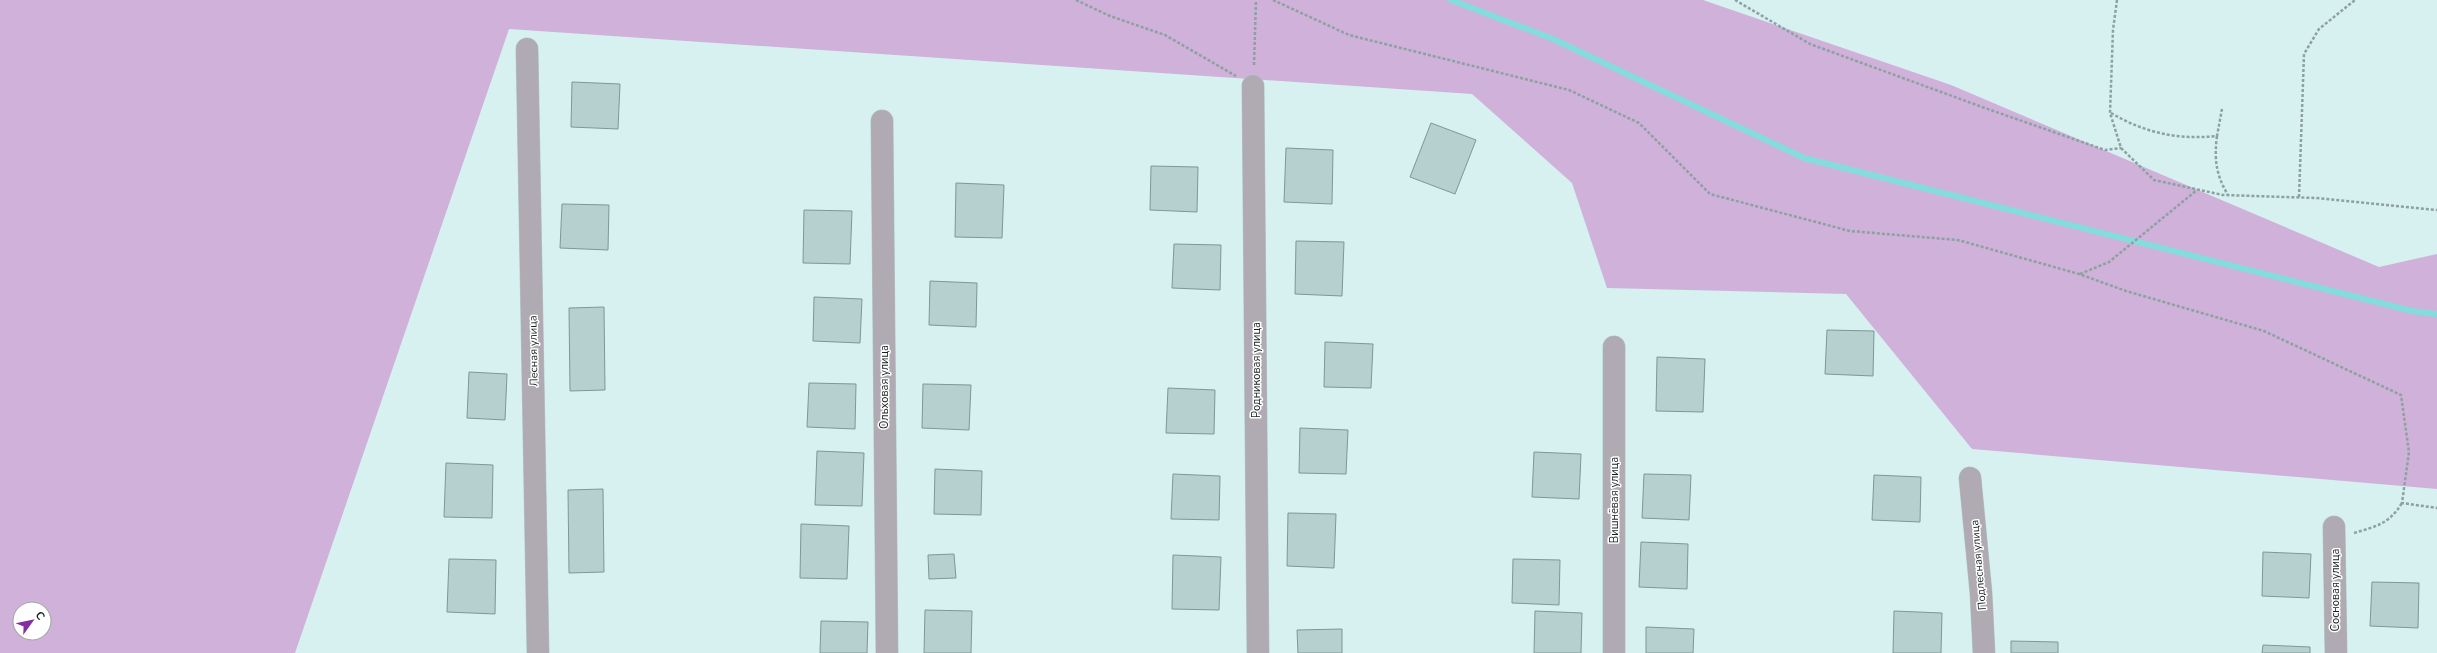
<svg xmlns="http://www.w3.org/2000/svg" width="2437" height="653" viewBox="0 0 2437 653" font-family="'Nunito Sans',sans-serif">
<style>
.green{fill:#cfb1da;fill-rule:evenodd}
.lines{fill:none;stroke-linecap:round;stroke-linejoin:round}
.stream{stroke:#84dddb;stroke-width:6}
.building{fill:#b6cfcf;stroke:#7f9796}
.minor-casing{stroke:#b4cbcb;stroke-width:23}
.path{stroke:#8da1a0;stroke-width:2.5;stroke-dasharray:3 2;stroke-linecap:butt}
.minor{stroke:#b0abb2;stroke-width:22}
.labels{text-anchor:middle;stroke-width:3;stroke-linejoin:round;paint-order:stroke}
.street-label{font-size:11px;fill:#172020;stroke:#fff}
</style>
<rect width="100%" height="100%" fill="#d7f1f0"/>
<path class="green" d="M0 0H1703L1951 85 2379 267 2437 254V489L1972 449 1846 294 1607 288 1572 183 1472 94 509 29 295 653H0ZM20 609H44V633H20Z"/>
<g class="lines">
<path class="stream" d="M1451 0 1553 39 1804 158 2412 311 2437 314"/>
</g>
<g class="building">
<path d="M572 82 620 84 618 129 571 127Z"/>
<path d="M1431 123 1476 140 1455 194 1410 177Z"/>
<path d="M1286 148 1333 150 1332 204 1284 202Z"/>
<path d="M1151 166 1198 167 1197 212 1150 210Z"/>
<path d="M956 183 1004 185 1002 238 955 237Z"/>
<path d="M562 204 609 205 608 250 560 248Z"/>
<path d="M804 210 852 211 850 264 803 263Z"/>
<path d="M1296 241 1344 242 1342 296 1295 294Z"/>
<path d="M1174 244 1221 245 1220 290 1172 288Z"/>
<path d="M930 281 977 283 976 327 929 325Z"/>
<path d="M814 297 862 299 860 343 813 341Z"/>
<path d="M604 307 605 390 570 391 569 308Z"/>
<path d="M1827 330 1874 331 1873 376 1825 374Z"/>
<path d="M1325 342 1373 344 1371 388 1324 387Z"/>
<path d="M1657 357 1705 359 1703 412 1656 411Z"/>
<path d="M469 372 507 374 505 420 467 418Z"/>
<path d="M809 383 856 384 855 429 807 427Z"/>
<path d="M923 384 971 385 969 430 922 428Z"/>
<path d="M1168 388 1215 390 1214 434 1166 433Z"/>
<path d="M1300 428 1348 430 1346 474 1299 473Z"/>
<path d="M817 451 864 453 862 506 815 505Z"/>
<path d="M1534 452 1581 454 1579 499 1532 497Z"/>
<path d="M446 463 493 465 492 518 444 517Z"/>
<path d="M935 469 982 471 981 515 934 514Z"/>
<path d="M1173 474 1220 476 1219 520 1171 519Z"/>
<path d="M1644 474 1691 475 1689 520 1642 518Z"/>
<path d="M1874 475 1921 477 1920 522 1872 520Z"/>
<path d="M603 489 604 572 569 573 568 490Z"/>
<path d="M1288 513 1336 514 1334 568 1287 566Z"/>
<path d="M801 524 849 526 847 579 800 578Z"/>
<path d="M1641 542 1688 544 1687 589 1639 587Z"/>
<path d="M2263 552 2311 554 2309 598 2262 596Z"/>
<path d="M954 554 956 578 929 579 928 555Z"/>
<path d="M1173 555 1221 557 1219 610 1172 609Z"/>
<path d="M449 559 496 560 495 614 447 612Z"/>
<path d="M1513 559 1560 560 1559 605 1512 603Z"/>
<path d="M2372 582 2419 583 2418 628 2370 626Z"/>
<path d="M925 610 972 611 971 653H924Z"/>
<path d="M1535 611 1582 613 1581 653H1534Z"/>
<path d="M1894 611 1942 613 1941 653H1893Z"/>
<path d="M821 621 868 622 867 653H820Z"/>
<path d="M1646 627 1694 629 1693 653H1646Z"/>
<path d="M1342 629V653H1298L1297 630Z"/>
<path d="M2011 641 2058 642V653H2011Z"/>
<path d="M2263 645 2310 647V653H2262Z"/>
</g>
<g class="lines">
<g class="minor-casing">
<g id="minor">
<path d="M527 49 538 653"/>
<path d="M1253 86 1258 653"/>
<path d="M882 121 887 653"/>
<path d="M1614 347V653"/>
<path d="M1970 478 1981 593 1984 653"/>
<path d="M2334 527 2336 653"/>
</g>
</g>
<g class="path">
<path d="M1076 0 1110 16 1165 35 1236 76"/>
<path d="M1273 0 1349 35 1569 90 1639 123 1710 194 1850 231 1958 240 2079 274 2126 291 2264 331 2401 395 2409 452 2402 503 2437 508"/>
<path d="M1735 0 1810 44 1982 107 2105 150 2121 148"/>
<path d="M2117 0 2113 30 2110 113 2121 148 2154 180 2223 195 2316 198 2437 210"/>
<path d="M1254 65 1256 0"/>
<path d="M2111 113C2145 133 2178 140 2217 136L2222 109"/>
<path d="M2217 136C2214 159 2216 175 2228 195"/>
<path d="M2299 197 2304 54 2319 29 2355 0"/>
<path d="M2080 274 2109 262 2197 190"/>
<path d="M2354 533C2377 526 2389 524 2402 503"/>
</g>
<use href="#minor" class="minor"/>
</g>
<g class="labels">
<g class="street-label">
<text transform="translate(533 351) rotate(-91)" y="4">Лесная улица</text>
<text transform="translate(1256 370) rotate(-90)" y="4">Родниковая улица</text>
<text transform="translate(884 387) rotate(-90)" y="4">Ольховая улица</text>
<text transform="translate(1614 500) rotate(-90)" y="4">Вишнёвая улица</text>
<text transform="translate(1978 565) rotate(-95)" y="4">Подлесная улица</text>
<text transform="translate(2335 590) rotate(-90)" y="4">Сосновая улица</text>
</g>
</g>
<g transform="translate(32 621) rotate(57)"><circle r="19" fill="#ffffff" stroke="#a2a6a6"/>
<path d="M0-3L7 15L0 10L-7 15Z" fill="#832f9e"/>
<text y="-6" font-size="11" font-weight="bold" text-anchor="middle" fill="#172020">С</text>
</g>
</svg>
